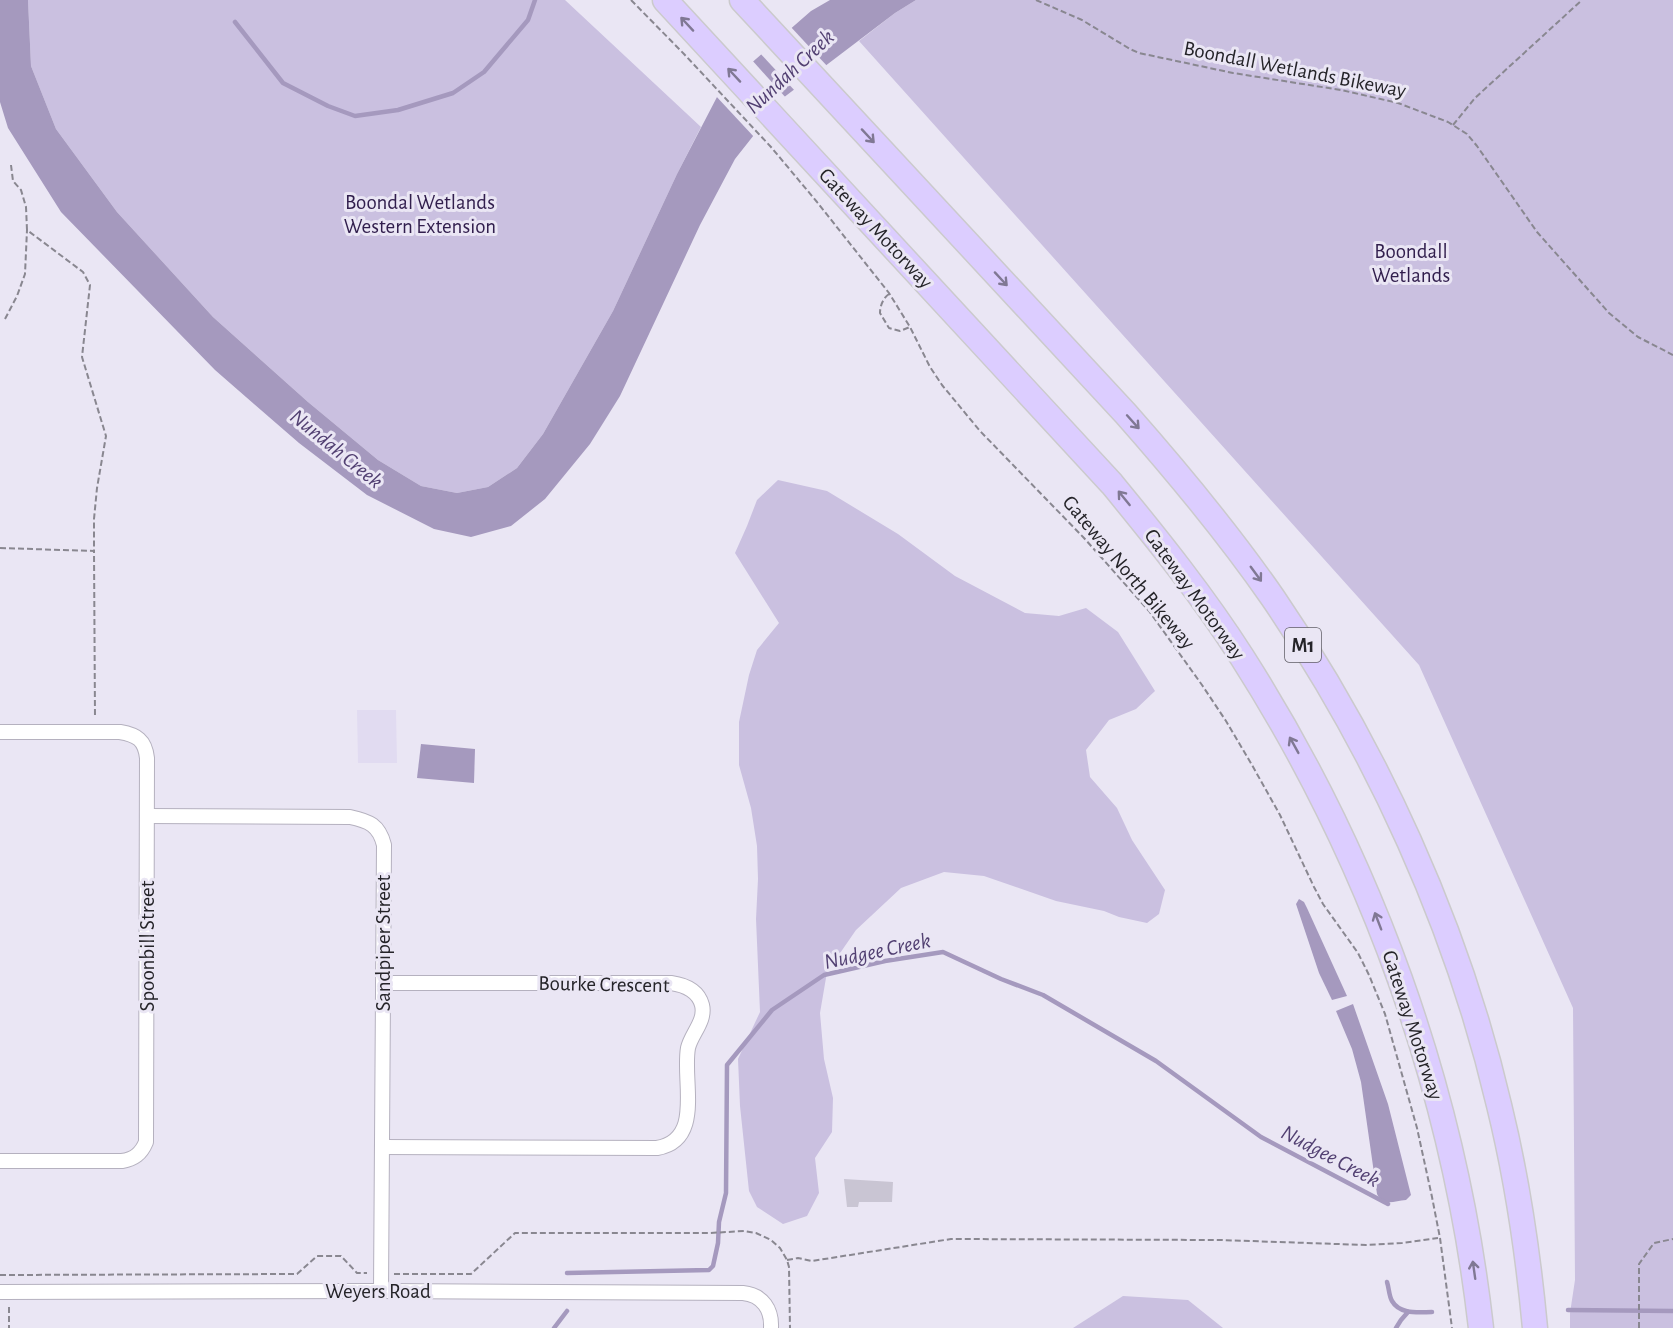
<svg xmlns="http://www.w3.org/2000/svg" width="1673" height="1328" viewBox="0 0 1673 1328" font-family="'Alegreya Sans',sans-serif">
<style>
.built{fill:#e1dbf1}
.green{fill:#cac0e0}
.water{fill:#a599be}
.pier{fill:#eae6f4}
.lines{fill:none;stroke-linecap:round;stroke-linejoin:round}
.stream{stroke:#a599be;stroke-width:4.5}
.building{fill:#c9c5d3}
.street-casing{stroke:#b5b1bf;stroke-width:16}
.highway-casing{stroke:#cbcacc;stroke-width:27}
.path{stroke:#898790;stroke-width:2;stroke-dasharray:6 3;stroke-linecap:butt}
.street{stroke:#fff;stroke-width:14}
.highway{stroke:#dccdff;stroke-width:24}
.oneway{stroke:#807894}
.labels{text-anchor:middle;stroke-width:6;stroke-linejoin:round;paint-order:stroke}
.shield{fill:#eae6f4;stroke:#605e66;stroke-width:1.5}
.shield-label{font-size:20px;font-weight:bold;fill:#252429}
.street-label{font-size:21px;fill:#252429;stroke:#eae6f4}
.park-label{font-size:21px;fill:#311e4d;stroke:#eae6f4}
.water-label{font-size:22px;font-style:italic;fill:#524072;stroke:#eae6f4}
</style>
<rect width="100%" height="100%" fill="#eae6f4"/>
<path class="built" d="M357 710H396L397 763H358Z"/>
<g class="green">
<path d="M28 0H565L701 127 677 174 613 311 543 434 517 468 488 487 457 493 421 486 378 460 308 402 213 317 117 212 56 129 31 66Z"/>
<path d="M916 0H1673V1328H1570V1313L1575 1280 1573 1008 1419 665 859 41 895 13Z"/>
<path d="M778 480 827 491 898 534 955 576 1025 613 1059 616 1086 608 1118 632 1155 691 1136 709 1109 720 1086 750 1090 777 1117 808 1132 840 1165 890 1159 914 1147 923 1119 917 1104 911 1056 901 984 876 944 872 901 888 856 930 827 972 820 1013 824 1059 833 1098 832 1132 815 1158 819 1193 807 1216 783 1224 757 1207 749 1191 740 1106 738 1059 760 1012 756 919 758 879 757 846 751 808 739 765V722L749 675 757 650 779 623 735 553 747 526 757 500Z"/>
<path d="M1123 1296 1188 1300 1223 1328H1073Z"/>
</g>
<g class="water">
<path d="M0 0H28L31 66 56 129 117 212 213 317 308 402 378 460 421 486 457 493 488 487 517 468 543 434 613 311 677 174 717 97 733 79 811 11 830 0H916L895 13 783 98 735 159 700 225 620 396 590 444 545 499 511 526 471 537 434 529 367 495 299 443 215 370 61 212 8 128 0 102Z"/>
<path d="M421 744 475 749 474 783 417 778Z"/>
<path d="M1299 899 1304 902 1307 908 1347 996 1332 1000 1319 973 1296 904Z"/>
<path d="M1353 1004 1388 1104 1411 1195 1406 1200C1394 1201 1383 1207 1377 1194L1361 1082 1352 1049 1336 1011Z"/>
</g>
<g class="pier">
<path d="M790 26 828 67 796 92 759 52Z"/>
<path d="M751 59 787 99 755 138 715 95 731 76Z"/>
</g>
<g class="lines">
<g class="stream">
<path d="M235 22 283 83 328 106 355 116 398 110 453 93 484 72 528 20 535 0"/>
<path d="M567 1273 709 1270 713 1266 718 1243 719 1222 726 1193 727 1065 772 1010 824 975 885 961 943 952 1001 979 1043 995 1156 1061 1261 1137 1388 1204"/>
<path d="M1387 1282C1389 1288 1389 1296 1392 1301 1400 1315 1419 1312 1432 1312"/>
<path d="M1568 1310 1673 1311"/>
<path d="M554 1328 567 1311"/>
<path d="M1396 1328 1401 1320 1408 1312"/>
</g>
</g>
<path class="building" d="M844 1179 893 1182 892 1202H859L858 1207H847Z"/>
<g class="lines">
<g class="street-casing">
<g id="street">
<path d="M0 732H120C137 735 145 740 147 758L146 1142C141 1154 134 1159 122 1161H0"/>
<path d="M147 816 350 817C369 821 379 825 384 845L381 1291"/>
<path d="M382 1147 657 1148C704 1140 682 1081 688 1048 691 1034 706 1021 702 1005 698 990 685 985 671 983H383"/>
<path d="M0 1292 381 1291 743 1293C763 1295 772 1310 771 1328"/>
</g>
</g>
<g class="highway-casing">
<g id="highway">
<path d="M665 0 1112 484C1158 540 1203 596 1242 657 1371 859 1454 1089 1481 1328"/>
<path d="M742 0 1126 414C1178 473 1228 533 1273 598 1377 750 1457 926 1499 1105 1517 1178 1528 1253 1535 1328"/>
</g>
</g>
<g class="path">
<path d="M631 0 684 54 771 147 817 202 889 293 910 327 930 367 942 385 980 431 1084 538 1149 611 1202 685 1226 721 1252 765 1280 815 1314 887 1323 904 1358 953 1369 975 1385 1014 1417 1128 1432 1197 1440 1238 1452 1328"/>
<path d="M1036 0 1082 20 1130 49 1139 53 1233 73 1341 90 1398 103 1448 122 1467 134 1477 146 1537 232 1609 313 1638 337 1673 355"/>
<path d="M1453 125 1475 98 1582 0"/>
<path d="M11 165 13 181 21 190 26 207 27 230 83 272 90 285 82 357 106 436 97 488 94 519V551"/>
<path d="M889 294C883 298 880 306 880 313L889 328 900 331 910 327"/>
<path d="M5 319 17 296 25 274 27 230"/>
<path d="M0 548 94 551 95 718"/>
<path d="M787 1260 798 1258 812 1261 951 1239 1220 1240 1366 1245 1402 1243 1438 1238"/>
<path d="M394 1274H471L515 1233H710L744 1231 756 1233 771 1240 780 1248 787 1260 789 1267 790 1328"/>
<path d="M0 1275 297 1274 317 1256H341L357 1273H367"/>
<path d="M9 1307V1328"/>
<path d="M1639 1328V1264L1654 1243 1673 1239"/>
</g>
<use href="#street" class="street"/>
<use href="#highway" class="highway"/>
</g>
<defs><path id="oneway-shaft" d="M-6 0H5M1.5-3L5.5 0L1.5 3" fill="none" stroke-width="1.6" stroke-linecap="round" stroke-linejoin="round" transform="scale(1.5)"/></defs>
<g class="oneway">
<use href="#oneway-shaft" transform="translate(687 24) rotate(-133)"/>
<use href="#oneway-shaft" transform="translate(734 75) rotate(-133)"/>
<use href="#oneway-shaft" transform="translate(868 136) rotate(47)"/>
<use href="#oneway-shaft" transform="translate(1001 279) rotate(47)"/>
<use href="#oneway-shaft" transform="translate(1133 422) rotate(48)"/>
<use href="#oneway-shaft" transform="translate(1124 498) rotate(-129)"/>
<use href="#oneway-shaft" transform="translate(1256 574) rotate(54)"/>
<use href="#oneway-shaft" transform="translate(1294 745) rotate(-119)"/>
<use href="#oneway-shaft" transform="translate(1378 921) rotate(-111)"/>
<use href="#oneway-shaft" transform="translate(1474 1270) rotate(-98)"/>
</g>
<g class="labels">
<rect class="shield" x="1285" y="628" width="36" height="34" rx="4.5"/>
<g class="shield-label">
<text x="1303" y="652">M1</text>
</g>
<g class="street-label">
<text transform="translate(1295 69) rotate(11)" y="7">Boondall Wetlands Bikeway</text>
<text transform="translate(876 228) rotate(47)" y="7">Gateway Motorway</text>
<text transform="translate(1129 572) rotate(50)" y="7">Gateway North Bikeway</text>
<text transform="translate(1195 594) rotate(54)" y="7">Gateway Motorway</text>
<text transform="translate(383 943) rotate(-90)" y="7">Sandpiper Street</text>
<text transform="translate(147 946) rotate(-90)" y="7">Spoonbill Street</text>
<text transform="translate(604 984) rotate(1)" y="7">Bourke Crescent</text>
<text transform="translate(1413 1025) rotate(72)" y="7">Gateway Motorway</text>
<text x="378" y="1298">Weyers Road</text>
</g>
<g class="park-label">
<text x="420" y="209">Boondal Wetlands<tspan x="420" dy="24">Western Extension</tspan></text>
<text x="1411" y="258">Boondall<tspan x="1411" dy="24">Wetlands</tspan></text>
</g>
<g class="water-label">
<text transform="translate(789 71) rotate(-43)" y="8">Nundah Creek</text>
<text transform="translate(337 448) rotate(39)" y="8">Nundah Creek</text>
<text transform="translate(877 950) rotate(-12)" y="8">Nudgee Creek</text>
<text transform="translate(1331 1155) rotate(28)" y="8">Nudgee Creek</text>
</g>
</g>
</svg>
